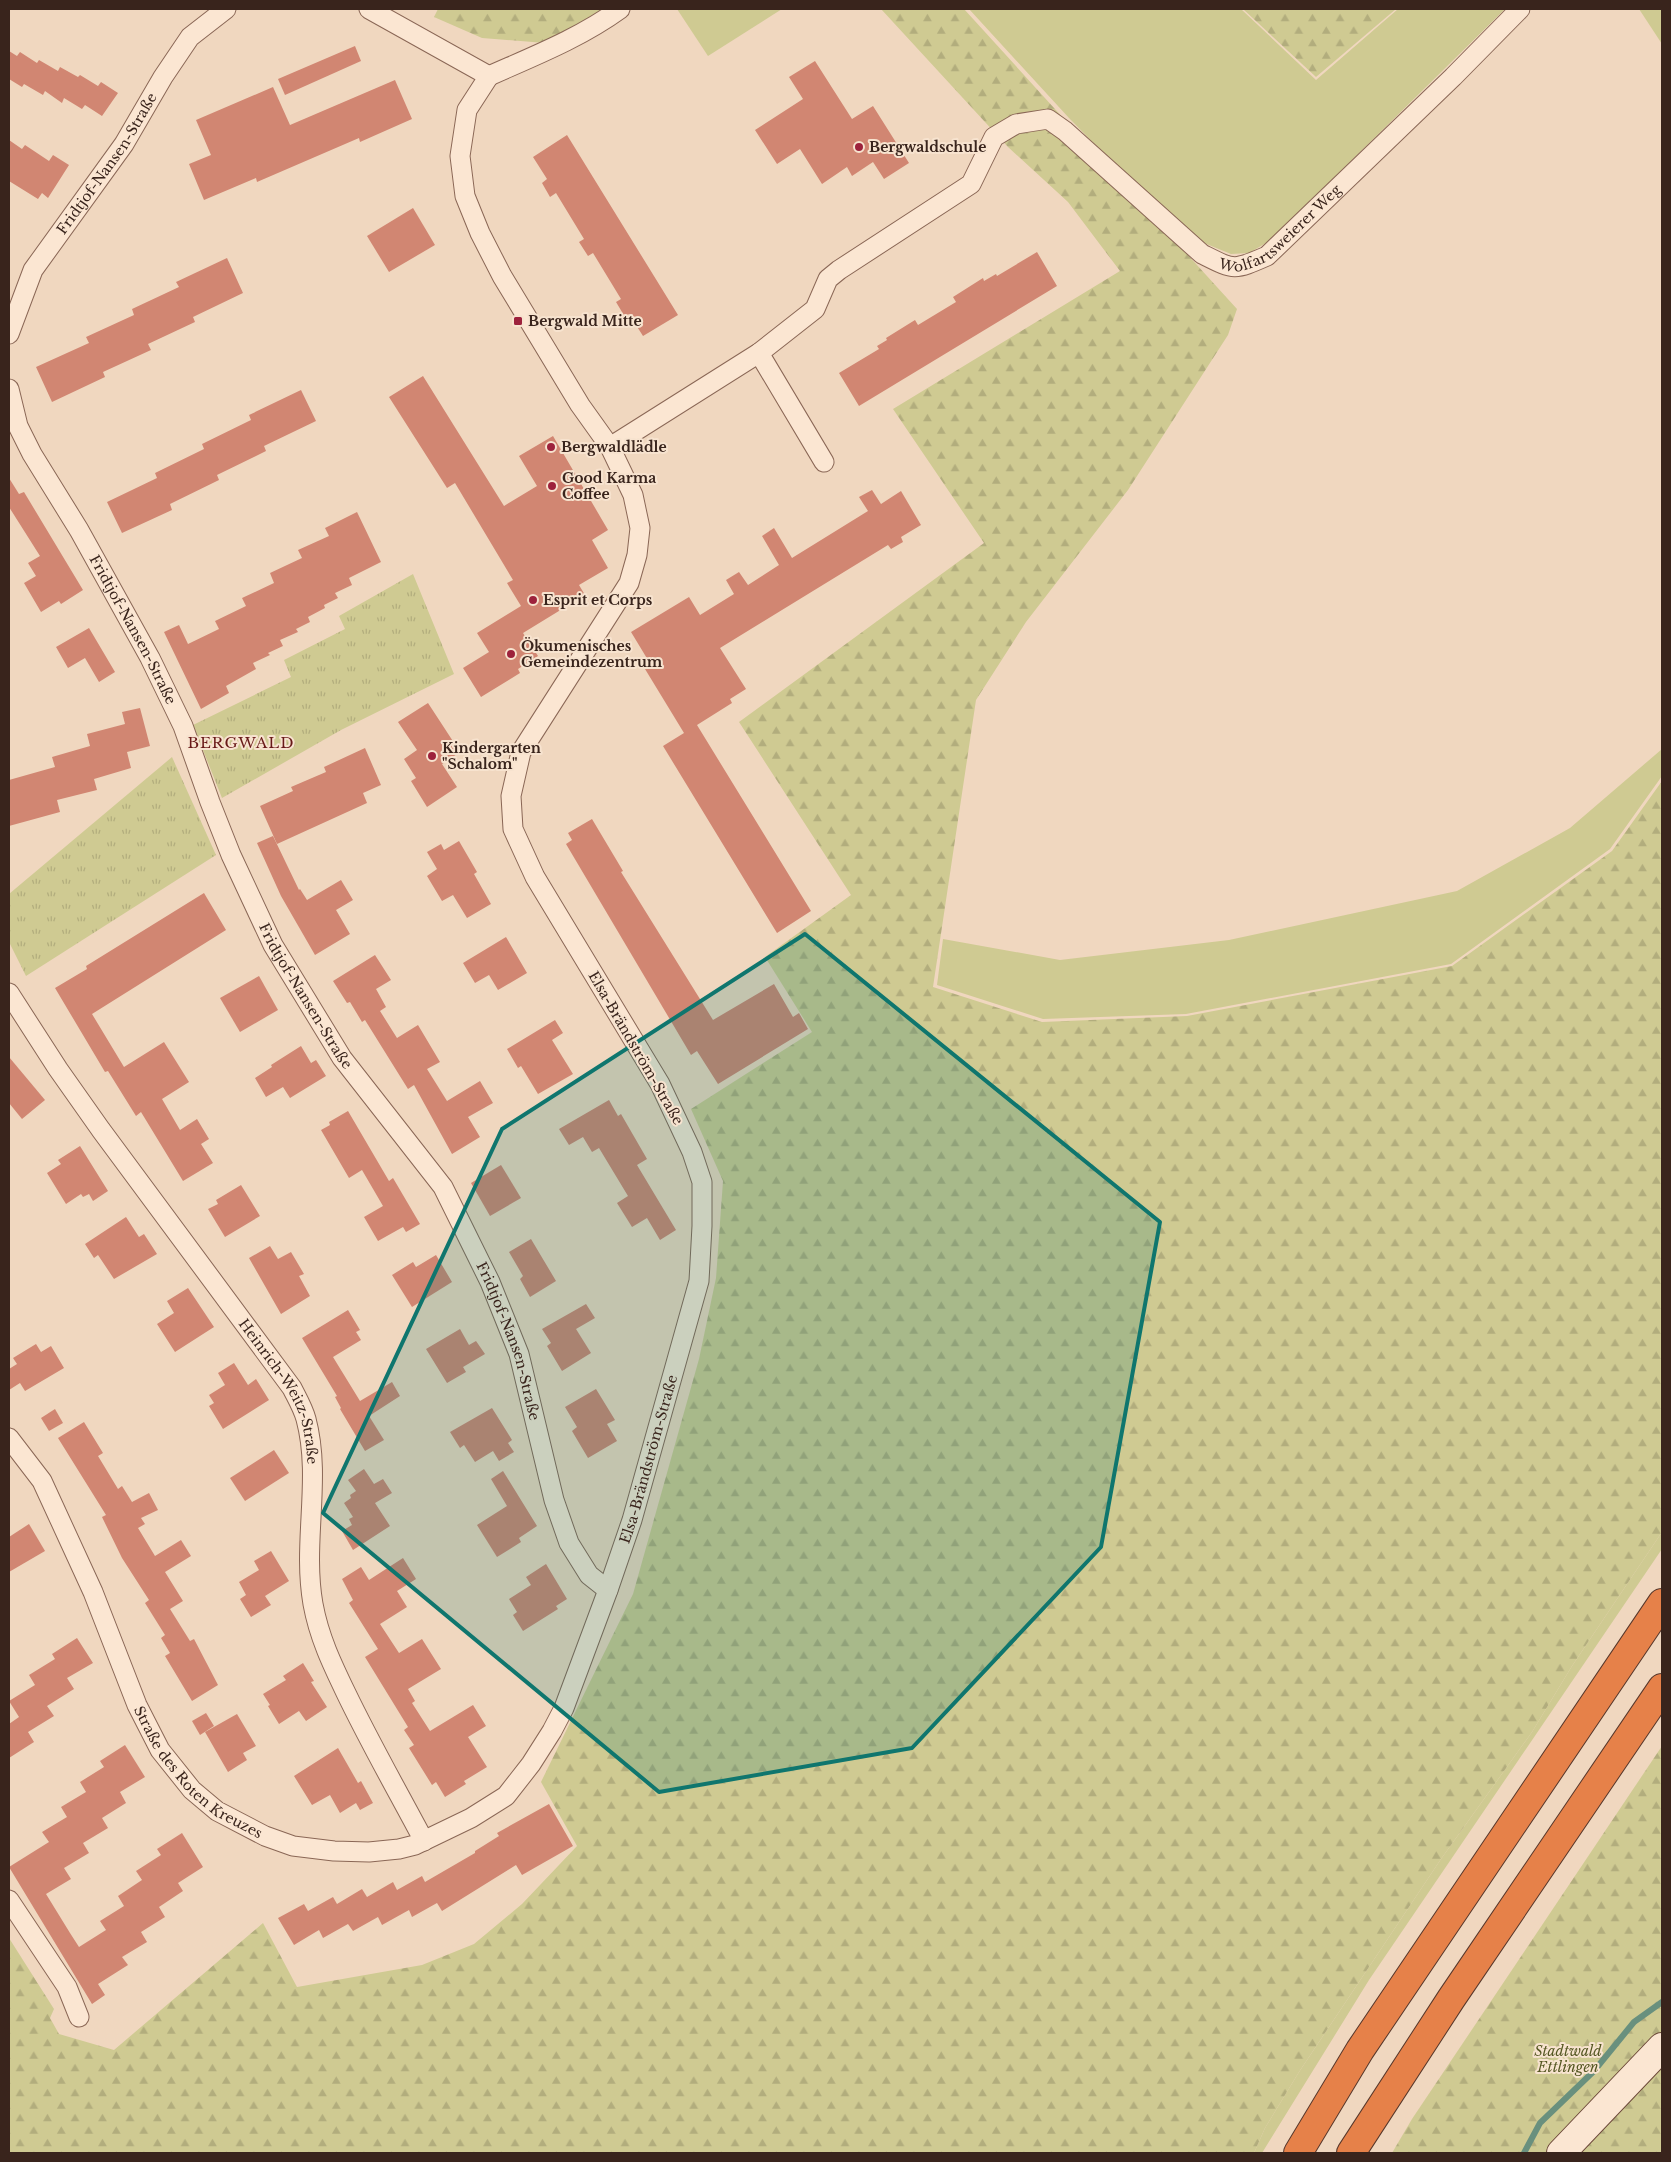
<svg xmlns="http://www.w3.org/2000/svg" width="1671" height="2162" viewBox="0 0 1671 2162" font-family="'Libre Baskerville',serif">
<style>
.green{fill:#cfca92}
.forest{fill:url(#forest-firs)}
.park{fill:url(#park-tufts)}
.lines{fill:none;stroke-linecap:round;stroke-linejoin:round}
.stream{stroke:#69907e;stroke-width:6}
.building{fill:#d18672}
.minor-casing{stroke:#8a6756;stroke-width:21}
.secondary-casing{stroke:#6c4839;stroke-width:30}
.motorway-casing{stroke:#57372b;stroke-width:30}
.minor{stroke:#fbe6d2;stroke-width:19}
.secondary{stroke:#fbe6d2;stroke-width:28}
.motorway{stroke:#e68149;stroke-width:28}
.marked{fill:#0f766e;fill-opacity:0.2;stroke:#0f766e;stroke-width:4;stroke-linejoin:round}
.poi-dot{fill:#9d223c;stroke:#f7e3cf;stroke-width:2}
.labels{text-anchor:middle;stroke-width:4;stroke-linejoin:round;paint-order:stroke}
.poi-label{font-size:14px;font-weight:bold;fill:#39241c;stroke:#f7e3cf;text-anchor:start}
.street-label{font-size:14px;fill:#39241c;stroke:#f7e3cf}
.park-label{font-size:14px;font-style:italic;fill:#545621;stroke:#f7e3cf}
.neighbourhood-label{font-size:15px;letter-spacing:1px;fill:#681918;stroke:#f7e3cf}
</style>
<defs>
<pattern id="forest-firs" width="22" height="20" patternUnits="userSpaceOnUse" patternTransform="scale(1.25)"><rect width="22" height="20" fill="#cfca92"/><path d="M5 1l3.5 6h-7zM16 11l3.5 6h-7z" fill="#b2ad7d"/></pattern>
<pattern id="park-tufts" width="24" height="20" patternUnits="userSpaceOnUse" patternTransform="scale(1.25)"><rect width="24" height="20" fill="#cfca92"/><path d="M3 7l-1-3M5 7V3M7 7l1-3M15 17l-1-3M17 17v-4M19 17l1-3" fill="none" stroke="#b2ad7d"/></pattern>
</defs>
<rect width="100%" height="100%" fill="#f0d7bf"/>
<g class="green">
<path d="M677 9H782L708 56Z"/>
<path d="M969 9H1241L1316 80 1398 9H1505L1271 240 1249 253 1231 254 1204 243 1156 207 1069 118Z"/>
<path d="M1639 9H1662V44Z"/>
<path d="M1662 749V776L1610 849 1451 964 1186 1014 1043 1019 937 985 943 939 1060 960 1229 940 1457 891 1570 828Z"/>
<path d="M1662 1532V1549L1369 1980 1262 2153H1254L1265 2128 1299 2072 1441 1859 1532 1732 1572 1666Z"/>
</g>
<g class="forest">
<path d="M438 9H624L545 43 482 38 434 17Z"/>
<path d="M881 9H964L1237 309 1228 335 1128 490 1026 622 976 700 933 987 1042 1022 1187 1016 1452 966 1612 851 1662 781V1532L1572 1666 1532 1732 1441 1859 1299 2072 1265 2128 1254 2153H9V1938L54 2009 50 2018 59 2034 114 2050 263 1923 297 1987 422 1965 474 1944 522 1904 577 1846 541 1782 633 1594 699 1359 716 1278 723 1181 691 1109 812 1032 765 957 851 895 739 722 984 543 893 409 1120 271 1068 202 1008 147Z"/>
<path d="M1243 9H1396L1316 77Z"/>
<path d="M1662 1746V2153H1392L1412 2119Z"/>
</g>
<g class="park">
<path d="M413 574 454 674 341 730 222 798 193 725 291 677 284 660 345 629 339 616Z"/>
<path d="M172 757 216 855 26 976 9 942V894Z"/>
</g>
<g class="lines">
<path class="stream" d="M1524 2153 1540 2123 1594 2071 1634 2022 1662 2002"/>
</g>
<g class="building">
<path d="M355 46 361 61 285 95 278 79Z"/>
<path d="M9 51 17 56 20 52 37 63 39 60 58 71 60 67 78 77 80 75 98 86 101 82 118 93 102 116 85 105 82 109 64 98 62 103 45 91 43 95 24 84 22 87 9 79Z"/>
<path d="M815 61 852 119 873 106 909 163 884 179 873 162 852 176 847 167 822 184 800 149 777 164 755 130 803 99 789 77Z"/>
<path d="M395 80 412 119 360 142 359 138 257 182 256 178 204 200 189 164 211 155 196 120 273 87 290 125Z"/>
<path d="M567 135 678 315 643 336 629 314 625 317 616 302 621 299 593 253 588 256 579 242 584 239 556 193 550 197 542 183 547 179 533 157Z"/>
<path d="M9 140 22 149 25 145 49 161 53 155 69 165 48 198 42 193 38 199 9 181Z"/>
<path d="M413 208 435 245 389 272 367 236Z"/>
<path d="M1037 252 1057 286 859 406 839 373 879 349 877 346 887 340 886 338 915 320 918 325 956 302 953 297 983 278 984 281 996 274 997 276Z"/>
<path d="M227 258 243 293 193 317 195 322 148 344 151 350 103 372 105 377 52 402 36 367 89 343 86 337 134 315 132 309 179 287 176 282Z"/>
<path d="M423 376 504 506 537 486 519 456 553 436 608 530 592 540 608 568 579 585 585 595 523 633 538 656 518 669 520 673 481 697 463 668 489 652 477 633 521 606 507 583 513 580 455 483 447 488 389 397Z"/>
<path d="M301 390 316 421 264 446 266 451 217 475 219 480 170 504 172 510 122 533 107 502 157 478 155 473 204 449 202 444 251 420 249 415Z"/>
<path d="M9 478 19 494 24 492 83 590 61 604 59 601 41 612 24 583 36 576 28 563 40 556 9 507Z"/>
<path d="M872 490 881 504 901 491 921 525 901 537 903 542 891 549 888 545 720 648 746 689 730 699 732 703 697 725 811 911 777 933 663 746 684 733 645 669 651 665 631 632 689 597 700 615 734 594 726 580 739 572 748 585 779 565 762 536 774 528 792 558 868 511 859 497Z"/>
<path d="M357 512 381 562 349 578 352 585 335 593 338 598 324 605 325 608 308 617 310 622 296 629 298 632 280 640 283 646 268 653 270 655 253 663 256 669 226 686 229 693 201 709 164 632 179 625 188 644 219 629 215 621 246 606 242 598 274 583 270 573 302 558 298 550 329 536 325 528Z"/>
<path d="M89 628 115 672 99 682 85 658 68 668 56 647Z"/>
<path d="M428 703 460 752 442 764 457 787 427 807 411 781 416 778 404 759 417 750 398 722Z"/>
<path d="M140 708 150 746 127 752 131 768 94 779 97 790 57 800 60 812 9 826V780L55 767 52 757 90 746 87 734 125 724 122 712Z"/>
<path d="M365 748 381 785 363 793 367 803 277 844 260 806 293 791 291 787 326 772 324 767Z"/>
<path d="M592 819 623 871 621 872 713 1020 774 984 793 1017 799 1013 808 1029 718 1084 697 1051 691 1055 566 844 572 840 568 833Z"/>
<path d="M273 836 299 890 300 889 307 900 341 880 353 900 336 910 350 934 315 955 281 896 257 843Z"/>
<path d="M459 841 477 872 474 874 491 904 467 918 453 895 442 901 427 876 437 869 427 852 441 844 444 850Z"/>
<path d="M204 893 226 930 92 1014 124 1067 164 1042 189 1082 162 1099 180 1130 197 1119 209 1139 201 1144 213 1163 183 1181 141 1112 136 1116 108 1071 105 1072 55 988 87 969 86 966Z"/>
<path d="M506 937 527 973 498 990 489 975 475 983 463 963Z"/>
<path d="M375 955 391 980 376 989 386 1007 380 1011 397 1038 418 1025 440 1062 427 1069 447 1101 480 1081 493 1103 468 1117 480 1137 452 1154 414 1085 408 1089 365 1020 362 1022 350 1002 347 1003 333 981Z"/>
<path d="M259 976 278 1010 240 1032 220 998Z"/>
<path d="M555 1020 563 1033 552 1040 573 1074 538 1094 521 1066 518 1068 507 1049Z"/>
<path d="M301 1046 311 1063 316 1060 326 1076 290 1098 283 1087 266 1097 255 1078 272 1067 271 1065Z"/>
<path d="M9 1057 45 1100 22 1119 9 1103Z"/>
<path d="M609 1100 618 1116 621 1114 647 1159 637 1165 676 1230 660 1240 647 1218 632 1227 617 1203 628 1196 599 1148 592 1152 583 1137 569 1145 559 1129Z"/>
<path d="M348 1111 389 1181 393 1178 420 1224 406 1232 403 1227 378 1241 364 1217 383 1206 362 1170 349 1178 321 1130 330 1125 329 1122Z"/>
<path d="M80 1146 108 1191 93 1201 89 1194 83 1197 81 1194 66 1204 47 1173 61 1164 58 1160Z"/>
<path d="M501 1165 521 1198 490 1216 471 1183Z"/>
<path d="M241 1185 260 1216 225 1237 208 1209 218 1204 216 1200Z"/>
<path d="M126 1217 139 1237 144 1234 157 1254 114 1279 98 1255 94 1258 85 1244Z"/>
<path d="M531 1239 556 1281 530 1297 520 1279 523 1276 509 1252Z"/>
<path d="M270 1246 278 1259 291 1252 304 1274 299 1276 310 1296 281 1314 249 1258Z"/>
<path d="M436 1255 452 1282 412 1307 392 1275 413 1262 416 1267Z"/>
<path d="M188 1288 214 1327 175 1352 157 1324 174 1313 167 1301Z"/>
<path d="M586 1304 595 1318 576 1329 591 1353 562 1371 547 1346 551 1343 542 1329Z"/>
<path d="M348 1310 360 1330 356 1332 361 1340 333 1357 360 1401 392 1382 400 1396 369 1416 384 1440 365 1451 340 1409 341 1408 335 1397 337 1396 302 1338Z"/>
<path d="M460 1329 469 1345 476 1341 485 1354 463 1367 466 1372 447 1383 426 1349Z"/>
<path d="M36 1344 41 1352 51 1346 64 1368 25 1391 20 1383 9 1390V1369L17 1364 13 1358Z"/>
<path d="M234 1363 248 1385 256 1379 269 1400 223 1429 209 1406 214 1403 209 1395 225 1385 218 1373Z"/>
<path d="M596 1389 615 1420 607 1424 617 1441 588 1458 572 1431 577 1427 565 1407Z"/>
<path d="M492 1408 512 1440 508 1443 514 1452 499 1461 493 1451 475 1462 464 1445 460 1448 450 1432Z"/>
<path d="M55 1409 63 1423 49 1431 41 1418Z"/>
<path d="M84 1422 103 1453 98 1456 118 1489 122 1486 132 1502 149 1493 158 1510 141 1518 145 1524 138 1528 155 1556 181 1540 191 1556 165 1572 183 1601 170 1609 190 1641 194 1639 218 1685 192 1701 165 1656 170 1653 161 1638 165 1635 145 1603 149 1600 122 1558 102 1517 106 1515 58 1438Z"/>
<path d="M274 1450 289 1473 245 1501 230 1478Z"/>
<path d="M364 1469 374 1484 383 1479 392 1493 375 1503 390 1526 353 1550 342 1531 352 1525 349 1519 353 1517 344 1503 351 1498 350 1495 356 1491 348 1480Z"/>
<path d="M503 1471 537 1526 519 1538 521 1542 497 1557 477 1525 507 1506 491 1479Z"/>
<path d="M29 1524 45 1551 9 1572V1537Z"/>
<path d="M271 1551 289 1581 265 1596 271 1605 251 1617 240 1599 246 1595 239 1582 259 1570 254 1561Z"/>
<path d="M403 1558 416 1579 397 1591 407 1607 380 1624 399 1653 422 1639 441 1669 408 1689 415 1701 412 1703 430 1731 473 1705 486 1726 468 1737 487 1767 464 1781 466 1784 445 1797 436 1782 432 1785 409 1748 414 1745 404 1730 408 1727 365 1657 378 1649 349 1603 353 1600 342 1579 361 1567 369 1580Z"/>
<path d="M546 1564 567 1599 556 1606 558 1609 523 1631 513 1615 517 1612 509 1599 531 1585 526 1577Z"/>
<path d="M77 1638 93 1663 67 1678 74 1689 47 1706 54 1716 28 1732 34 1742 9 1758V1724L19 1717 9 1701 35 1685 29 1675 55 1659 52 1654Z"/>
<path d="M303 1663 314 1681 311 1682 327 1707 306 1721 299 1711 279 1724 268 1706 270 1705 263 1694 286 1680 283 1676Z"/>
<path d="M206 1713 214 1726 200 1735 192 1721Z"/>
<path d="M237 1714 256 1746 243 1753 247 1760 228 1772 205 1732Z"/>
<path d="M125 1745 145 1777 120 1792 126 1803 102 1818 108 1828 83 1843 89 1853 64 1868 71 1879 46 1894 70 1933 79 1947 106 1930 100 1921 124 1906 118 1896 142 1880 136 1871 161 1855 157 1849 182 1833 203 1867 178 1883 183 1891 159 1907 165 1917 141 1932 147 1942 122 1957 128 1965 98 1984 105 1995 92 2004 9 1867 49 1842 42 1832 67 1817 61 1807 86 1792 80 1782 104 1767 100 1761Z"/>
<path d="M338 1748 358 1783 361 1781 373 1803 360 1810 356 1803 340 1813 330 1795 312 1805 294 1776Z"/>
<path d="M549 1804 573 1846 522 1875 516 1865 442 1911 437 1903 412 1917 409 1910 382 1925 378 1917 353 1931 348 1924 323 1938 319 1930 294 1945 278 1918 304 1904 308 1911 333 1897 337 1904 362 1889 367 1897 393 1882 397 1890 422 1876 425 1882 475 1853V1851L499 1836 497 1833Z"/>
</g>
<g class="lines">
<g class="minor-casing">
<g id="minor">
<path d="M369 9 489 76"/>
<path d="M489 76C534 56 580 38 620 9"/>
<path id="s1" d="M9 334 33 270 124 144 163 77 190 37 226 9"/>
<path d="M759 353 824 462"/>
<path id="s2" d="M9 389 18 426 32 454 79 530 150 658 183 726 210 802 231 855 273 945 342 1058 443 1187 490 1282 519 1354 554 1500 569 1543 589 1575 608 1590"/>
<path id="s3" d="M610 447 759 353 815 309 828 279 839 270 971 184 994 137 1016 124 1048 119 1065 131 1202 254C1234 270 1233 271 1267 256L1453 77 1520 9"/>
<path id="s4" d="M9 993 58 1069 101 1130 292 1388C297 1398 303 1408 306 1419 322 1479 302 1542 313 1604 319 1637 332 1664 346 1693 370 1743 398 1792 424 1841"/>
<path id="s5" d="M9 1438 42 1481 93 1592 137 1705 160 1750 192 1790 217 1811 265 1836 293 1846 334 1851 369 1852 399 1849 415 1845 471 1818 506 1796 531 1764 552 1731 564 1708 608 1590 632 1520 699 1281 702 1226V1182L692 1152 660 1084 535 877 513 829 511 796 521 752 629 583 637 555 640 528 633 495 610 447 580 405 502 276 480 233 465 196 460 156 467 110 489 76"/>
<path d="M9 1900 67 1987 79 2017"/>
</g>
</g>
<g class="secondary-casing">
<path id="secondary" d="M1561 2153 1662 2047"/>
</g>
<g class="motorway-casing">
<g id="motorway">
<path d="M1298 2153 1360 2050 1662 1603"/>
<path d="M1351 2153 1451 1999 1662 1688"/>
</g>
</g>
<use href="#minor" class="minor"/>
<use href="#secondary" class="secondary"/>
<use href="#motorway" class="motorway"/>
</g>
<path class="marked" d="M805 934 1160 1222 1101 1547 912 1748 659 1792 323 1513 502 1129Z"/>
<g class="poi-dot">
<circle cx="859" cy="147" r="5"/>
<rect x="513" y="316" width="10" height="10" rx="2.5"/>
<circle cx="551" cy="447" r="5"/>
<circle cx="552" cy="486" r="5"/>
<circle cx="533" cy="600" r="5"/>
<circle cx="511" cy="654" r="5"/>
<circle cx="432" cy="756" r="5"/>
</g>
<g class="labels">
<g class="poi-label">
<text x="869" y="152">Bergwaldschule</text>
<text x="528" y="326">Bergwald Mitte</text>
<text x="561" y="452">Bergwaldlädle</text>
<text x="562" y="483">Good Karma<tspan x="562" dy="16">Coffee</tspan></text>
<text x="543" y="605">Esprit et Corps</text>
<text x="521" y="651">Ökumenisches<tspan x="521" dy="16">Gemeindezentrum</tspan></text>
<text x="442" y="753">Kindergarten<tspan x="442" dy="16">"Schalom"</tspan></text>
</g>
<g class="street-label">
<text dy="5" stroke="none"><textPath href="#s1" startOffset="198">Fridtjof-Nansen-Straße</textPath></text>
<text dy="5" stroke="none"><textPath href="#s3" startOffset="861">Wolfartsweierer Weg</textPath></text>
<text dy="5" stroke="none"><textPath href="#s2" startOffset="272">Fridtjof-Nansen-Straße</textPath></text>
<text dy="5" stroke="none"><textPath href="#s2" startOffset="678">Fridtjof-Nansen-Straße</textPath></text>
<text transform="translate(636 1048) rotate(60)" y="5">Elsa-Brändström-Straße</text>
<text dy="5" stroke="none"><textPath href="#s2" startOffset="1082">Fridtjof-Nansen-Straße</textPath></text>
<text dy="5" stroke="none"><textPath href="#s4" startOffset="484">Heinrich-Weitz-Straße</textPath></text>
<text dy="5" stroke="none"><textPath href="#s5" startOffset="1111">Elsa-Brändström-Straße</textPath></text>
<text dy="5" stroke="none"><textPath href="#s5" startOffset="391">Straße des Roten Kreuzes</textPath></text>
</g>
<g class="park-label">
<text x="1568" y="2056">Stadtwald<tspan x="1568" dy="16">Ettlingen</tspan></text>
</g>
<g class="neighbourhood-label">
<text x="241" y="748">BERGWALD</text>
</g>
</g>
<rect width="1671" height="2162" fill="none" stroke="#39241c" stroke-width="20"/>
</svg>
